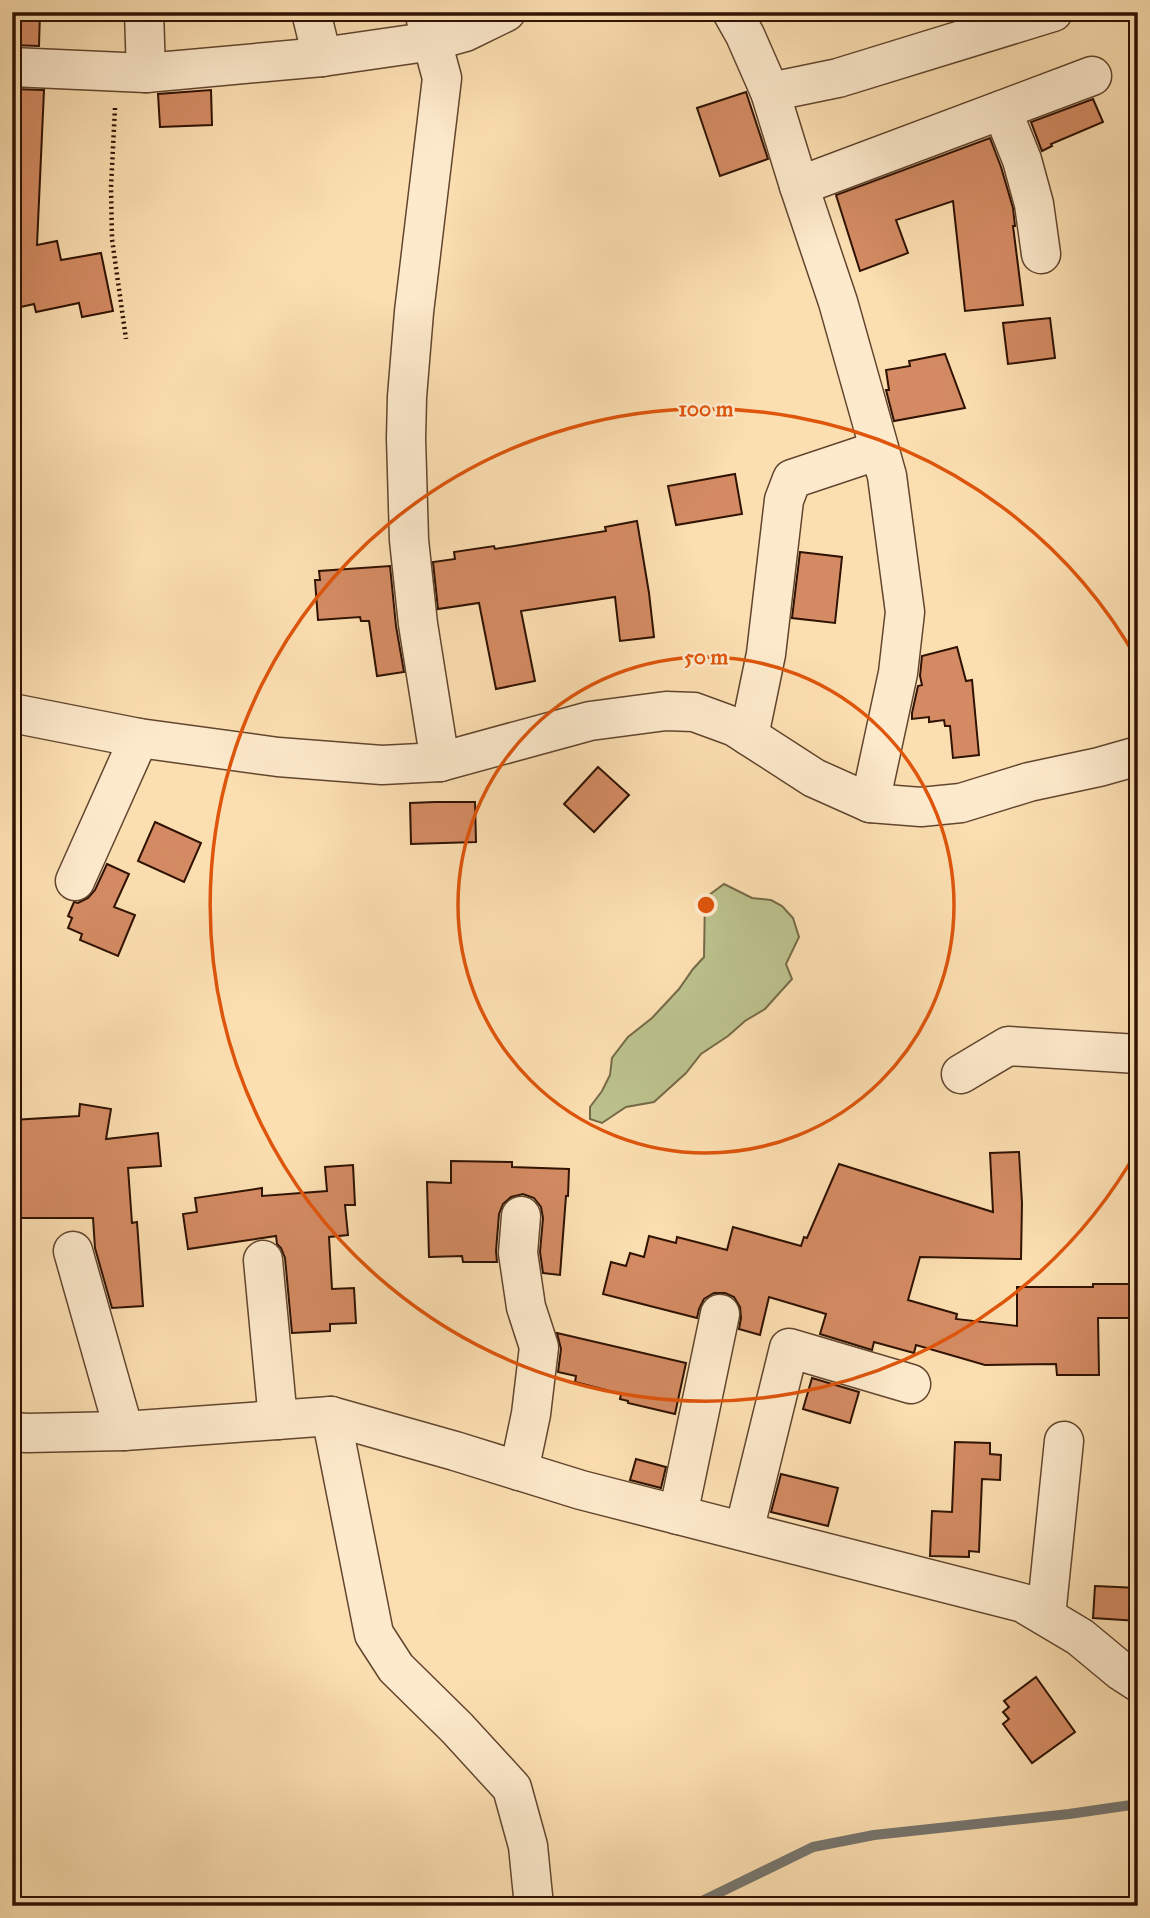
<svg xmlns="http://www.w3.org/2000/svg" width="1150" height="1918" viewBox="0 0 1150 1918" font-family="'IM FELL Great Primer',serif">
<style>
.green{fill:#bcc28d;stroke:#766a48;stroke-width:2}
.lines{fill:none;stroke-linecap:round;stroke-linejoin:round}
.stream{stroke:#76766f;stroke-width:10}
.building{fill:#d48b63;stroke:#2f1202;stroke-width:2}
.minor-casing{stroke:#62452e;stroke-width:41}
.path{stroke:#2f1202;stroke-width:4.5;stroke-dasharray:2 3.5;stroke-linecap:butt}
.minor{stroke:#fdeacc;stroke-width:38}
.ring{fill:none;stroke:#df550c;stroke-width:3.5}
.centre{fill:#df550c;stroke:#fdeacc;stroke-width:3.5}
.ring-label{font-size:21px;text-anchor:middle;font-weight:bold;fill:#df550c;stroke:#fdeacc;stroke-width:5;stroke-linejoin:round;paint-order:stroke}
</style>
<rect width="100%" height="100%" fill="#fcdfb1"/>
<filter id="stains"><feTurbulence type="fractalNoise" baseFrequency=".00286" numOctaves="4"/><feColorMatrix values="0 0 0 0 .2 0 0 0 0 .09 0 0 0 0 .02 0 0 0 .5 -.17"/></filter>
<radialGradient id="worn" r=".72"><stop offset=".6" stop-color="#630" stop-opacity="0"/><stop offset="1" stop-color="#630" stop-opacity=".3"/></radialGradient>
<path class="green" d="M724 884 752 898 771 900 782 906 793 918 799 937 786 964 792 979 765 1009 745 1021 728 1036 701 1054 686 1073 654 1102 626 1107 602 1123 590 1119V1107L602 1091 610 1075 612 1058 628 1037 652 1018 679 989 693 969 704 957 705 898Z"/>
<g class="lines">
<path class="stream" d="M687 1906 698 1903 813 1847 874 1835 1069 1814 1138 1804"/>
</g>
<g class="building">
<path d="M12 12H40L39 46 12 45Z"/>
<path d="M12 89 44 90 37 245 57 241 61 260 101 253 113 311 82 317 79 303 36 312 34 304 12 309Z"/>
<path d="M211 90 212 125 160 127 158 94Z"/>
<path d="M746 92 768 159 720 176 697 108Z"/>
<path d="M1093 99 1103 122 1051 144 1052 146 1042 151 1031 122Z"/>
<path d="M990 138 1001 167 1013 208 1015 226H1013L1023 305 965 311 953 201 896 220 908 253 860 271 836 195Z"/>
<path d="M1050 318 1055 358 1008 364 1003 323Z"/>
<path d="M945 354 965 408 894 421 886 390H889L886 370 910 366 909 361Z"/>
<path d="M735 474 742 514 676 525 668 486Z"/>
<path d="M637 521 649 593 654 637 620 641 615 597 521 611 535 681 496 689 479 603 438 609 433 562 455 559 454 552 494 546 495 549 606 531 605 527Z"/>
<path d="M800 552 842 557 835 623 792 618Z"/>
<path d="M390 566 396 626 404 672 377 676 369 621H361L360 617 318 620 315 580H320L319 571Z"/>
<path d="M957 647 966 681 972 680 979 755 953 758 950 726H945L944 720 929 722V717L912 719V713L918 686 922 685 920 676 922 656Z"/>
<path d="M598 767 629 795 594 832 564 804Z"/>
<path d="M435 802H475L476 842 411 844 410 803Z"/>
<path d="M155 822 201 843 184 882 138 861Z"/>
<path d="M107 864 129 874 114 907 135 915 118 956 80 940 82 934 68 928 72 918 68 916 74 902 78 903 88 898 95 890Z"/>
<path d="M80 1104 111 1109 106 1139 158 1133 161 1166 128 1168 132 1223 137 1222 143 1306 112 1308 95 1248 93 1218H12V1120L79 1116Z"/>
<path d="M1019 1152 1022 1203 1021 1259 920 1257 908 1300 957 1314 956 1319 1017 1326V1287H1093V1284H1135V1318H1098L1099 1375H1057L1056 1364 985 1365 916 1345 914 1353 874 1342 872 1350 820 1334 826 1314 769 1297 760 1335 739 1329 741 1318 740 1307 734 1297 725 1293H714L704 1299 699 1309 697 1318 603 1294 611 1262 626 1266 630 1253 644 1257 649 1236 676 1243 677 1237 727 1250 733 1227 801 1246 804 1237 807 1238 839 1164 993 1212 990 1153Z"/>
<path d="M451 1161 512 1162V1167L569 1169 568 1196H566L560 1275 543 1273 540 1252 543 1218 541 1207 534 1198 523 1194 511 1197 503 1204 499 1214 496 1251 497 1262H463L462 1256 429 1257 427 1182 451 1183Z"/>
<path d="M353 1165 355 1205H345L348 1235 329 1237 332 1289 354 1288 356 1323 330 1324V1331L292 1333 285 1258 281 1248 277 1244 276 1236 188 1249 183 1214 197 1212 195 1198 262 1188V1196L327 1191 325 1167Z"/>
<path d="M557 1333 686 1363 675 1414 628 1403V1401L620 1399 621 1394 575 1382 576 1376 558 1372 561 1349Z"/>
<path d="M812 1378 859 1392 850 1423 803 1409Z"/>
<path d="M955 1442 990 1443V1454L1001 1455 1000 1480 982 1479 979 1552 969 1551V1557L930 1556 932 1511 952 1512Z"/>
<path d="M636 1459 666 1467 661 1488 630 1480Z"/>
<path d="M781 1474 838 1488 828 1526 771 1512Z"/>
<path d="M1095 1586 1138 1588V1621L1093 1618Z"/>
<path d="M1036 1677 1075 1732 1032 1763 1003 1724 1009 1719 1003 1712 1009 1707 1004 1701Z"/>
</g>
<g class="lines">
<g class="minor-casing">
<g id="minor">
<path d="M144 12 146 73"/>
<path d="M311 12 322 57"/>
<path d="M424 12 442 78 414 312 407 397 406 438 409 540 418 624 440 762"/>
<path d="M732 12 745 35 770 92 799 186 838 302 887 476 905 612 898 673 870 803"/>
<path d="M12 67 146 73 322 57 433 41 465 32 506 12"/>
<path d="M770 92 838 78 1053 12"/>
<path d="M1002 110 1022 160 1034 204 1041 254"/>
<path d="M799 186 1092 76"/>
<path d="M12 713 139 738 278 757 382 765 440 762 590 721 666 711 694 712 735 727 814 778 870 803 921 807 961 803 1029 782 1099 767 1138 756"/>
<path d="M749 736 766 654 784 500 792 479 879 450"/>
<path d="M75 881 139 738"/>
<path d="M961 1074 1008 1046 1138 1054"/>
<path d="M73 1251 124 1431"/>
<path d="M263 1260 278 1420"/>
<path d="M331 1416 374 1634 396 1668 457 1728 512 1788 528 1846 534 1906"/>
<path d="M12 1432 27 1433 124 1431 331 1416 455 1451 581 1490 1023 1603 1080 1637 1121 1671 1138 1682"/>
<path d="M519 1471 531 1414 539 1347 526 1307 518 1253 521 1216"/>
<path d="M678 1515 720 1314"/>
<path d="M744 1531 789 1348 911 1384"/>
<path d="M1046 1616 1064 1441"/>
</g>
</g>
<path class="path" d="M115 108 111 187 112 239 126 339"/>
<use href="#minor" class="minor"/>
</g>
<g class="ring">
<circle cx="706" cy="905" r="248"/>
<path d="M1138 1149A496 496 0 1 1 1138 661"/>
</g>
<circle cx="706" cy="905" r="10" class="centre"/>
<g class="ring-label">
<text x="706" y="416">100 m</text>
<text x="706" y="664">50 m</text>
</g>
<rect width="1150" height="1918" fill="none" stroke="#fcdfb1" stroke-width="42"/>
<rect x="14" y="14" width="1122" height="1890" fill="none" stroke="#2f1202" stroke-width="3.5"/>
<rect x="21" y="21" width="1108" height="1876" fill="none" stroke="#2f1202" stroke-width="2"/>
<rect width="100%" height="100%" filter="url(#stains)"/>
<rect width="100%" height="100%" fill="url(#worn)"/>
</svg>
